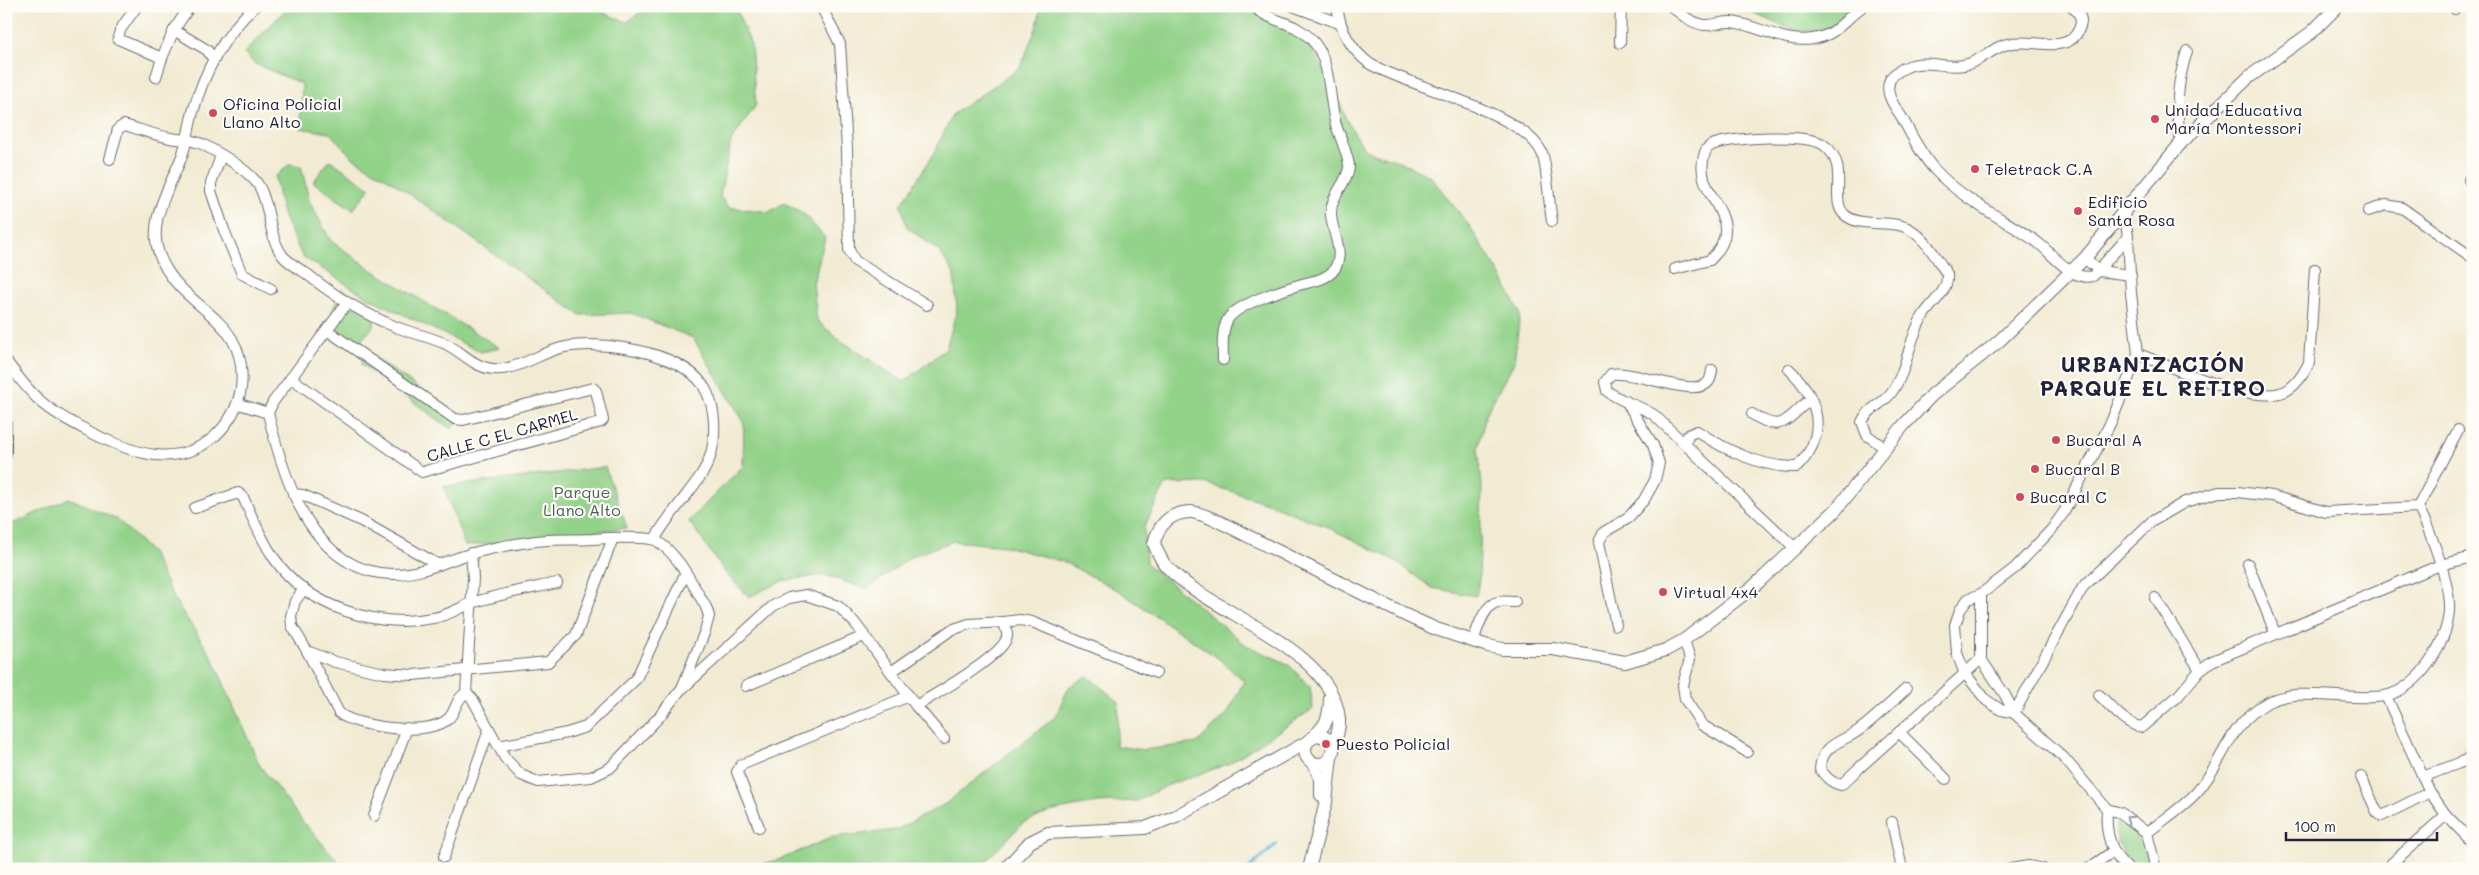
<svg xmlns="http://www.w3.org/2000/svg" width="2479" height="875" viewBox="0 0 2479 875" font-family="Mali,sans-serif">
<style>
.green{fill:#93d289;stroke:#5a7a62}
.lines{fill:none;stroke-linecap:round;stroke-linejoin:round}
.stream{stroke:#59aad3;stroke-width:3}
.minor-casing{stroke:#6b6870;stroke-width:12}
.tertiary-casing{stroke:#6b6870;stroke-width:14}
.minor{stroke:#fff;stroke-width:10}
.tertiary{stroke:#fff;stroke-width:12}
.oneway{stroke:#9c9ca7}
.poi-dot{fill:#d1495b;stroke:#fdfcf7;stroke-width:2}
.labels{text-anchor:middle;stroke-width:4.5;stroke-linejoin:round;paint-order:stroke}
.poi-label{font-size:16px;fill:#22223b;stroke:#fdfcf7;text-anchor:start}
.street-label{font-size:16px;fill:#22223b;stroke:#fdfcf7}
.park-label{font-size:16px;fill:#4a6056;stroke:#fdfcf7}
.district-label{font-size:21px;font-weight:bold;letter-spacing:1px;fill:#22223b;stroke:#fdfcf7}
</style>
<rect width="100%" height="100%" fill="#fdfcf7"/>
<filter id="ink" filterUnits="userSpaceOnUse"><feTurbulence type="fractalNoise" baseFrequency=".02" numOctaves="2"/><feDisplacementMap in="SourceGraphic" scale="10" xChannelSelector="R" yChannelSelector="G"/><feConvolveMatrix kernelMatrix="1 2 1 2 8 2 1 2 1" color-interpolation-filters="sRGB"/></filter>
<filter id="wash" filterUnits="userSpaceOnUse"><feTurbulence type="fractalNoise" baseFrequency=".0096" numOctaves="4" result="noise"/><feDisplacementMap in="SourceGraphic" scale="20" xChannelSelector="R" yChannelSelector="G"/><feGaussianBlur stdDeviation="1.12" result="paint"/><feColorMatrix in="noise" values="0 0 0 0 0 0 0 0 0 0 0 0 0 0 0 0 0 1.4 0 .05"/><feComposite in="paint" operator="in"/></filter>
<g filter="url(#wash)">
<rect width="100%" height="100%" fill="#f2ebd3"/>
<g class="green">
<path d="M289 6H526L539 9 564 6H604L605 14 627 22 642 11 643 6H735L751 45 756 105 731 141 720 196 728 207 769 212 784 203 803 213 825 238 813 283 817 321 840 340 904 382 946 349 957 309 954 274 940 252 907 227 901 205 933 155 953 114 1020 68 1037 26 1041 6H1251L1296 25 1331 80 1346 119 1365 150 1401 162 1431 177 1468 224 1500 274 1520 314 1514 362 1486 414 1478 448 1482 485 1479 580 1476 596 1432 588 1392 559 1327 527 1267 503 1205 483 1166 484 1144 527 1146 563 1246 645 1288 664 1310 687 1313 709 1228 764 1168 785 1137 801 1095 803 1053 811 1023 823 978 869H744L781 859 833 837 896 830 945 804 1055 717 1069 687 1087 676 1119 702 1116 746 1143 750 1197 743 1228 713 1244 681 1218 658 1119 591 1064 562 1005 546 953 541 912 556 867 589 824 575 782 581 749 597 726 574 689 521 743 466 744 422 693 338 631 313 580 315 390 180 353 158 330 133 300 128 302 84 255 64 244 53Z"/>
<path d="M1691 6H1852C1846 12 1840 21 1833 26 1803 44 1769 16 1740 9 1725 5 1712 13 1691 6Z"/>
<path d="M330 160 370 188 353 210 313 182Z"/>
<path d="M290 164 301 166 310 203 331 241 369 268 500 348 481 352 365 296 302 256 282 213 275 177Z"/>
<path d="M341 289 374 307V326L356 346 326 328Z"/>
<path d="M367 352 461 418 451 429 361 364Z"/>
<path d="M605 467 627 528 465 546 444 487Z"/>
<path d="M69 498 118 520 151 552 176 602 212 657 260 766 303 822 345 869H6V527Z"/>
<path d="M2123 820C2140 828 2148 848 2150 866L2147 869C2128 869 2116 843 2115 826L2119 821Z"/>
</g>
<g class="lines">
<path class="stream" d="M1248 869 1277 844"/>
</g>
</g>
<g filter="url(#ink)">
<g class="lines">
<g class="minor-casing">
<g id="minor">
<path d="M137 6 120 30 118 39 162 58 174 30 207 50 214 60"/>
<path d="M821 6 840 44 847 148 849 250 855 261 927 305"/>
<path d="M1293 6 1339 23"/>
<path d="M1337 6C1340 30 1350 49 1370 64 1410 87 1524 112 1542 153 1547 165 1549 205 1552 221"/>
<path d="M1671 6C1681 14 1691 23 1704 25 1713 26 1722 21 1731 22 1758 25 1784 44 1813 39 1838 35 1844 19 1863 6"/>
<path d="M2072 6C2079 13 2084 19 2079 29 2069 55 2034 39 2012 43 1992 46 1982 62 1964 65 1941 69 1921 56 1899 71 1896 73 1892 76 1891 78 1883 91 1894 106 1901 116 1911 134 1921 155 1935 170 1963 200 2004 219 2037 242 2052 253 2072 282 2093 276L2128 237"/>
<path d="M2455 9 2456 6"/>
<path d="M174 30 190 6"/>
<path d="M1620 43 1621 6"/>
<path d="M156 77 162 58"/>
<path d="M2181 143C2175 109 2177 83 2187 51"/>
<path d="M221 156 211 183V191L224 230 242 274 271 289"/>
<path d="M110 159 118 129 124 125C139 129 154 135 170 138 181 140 193 139 204 145 219 153 250 171 259 186 271 207 268 237 283 256 289 263 299 269 307 274 334 296 364 314 396 327 412 333 430 337 446 344 456 349 465 357 475 363 505 381 533 355 561 348 598 339 680 351 703 385 718 409 718 448 703 472 688 496 668 515 655 539"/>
<path d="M2469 180H2473"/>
<path d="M2124 211 2128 237 2131 293 2138 354 2112 420 2064 512 2052 529 2015 568 1981 594 1968 599 1960 610 1955 625 1957 653 1964 672 1986 700 2001 710 2014 713 2083 587 2151 522 2185 502 2219 492H2237L2272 496 2326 512 2418 507C2430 530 2448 578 2449 604 2451 638 2420 690 2384 696 2351 702 2298 686 2268 702 2227 725 2225 761 2196 793 2182 808 2163 820 2147 833"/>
<path d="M2368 211 2386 205 2402 208 2473 258"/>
<path d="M2085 258 2099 271 2131 275"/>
<path d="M1675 269 1710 260C1752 218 1692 197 1704 156 1705 151 1707 147 1712 145 1730 137 1809 133 1824 145 1851 165 1828 201 1845 215 1862 229 1892 218 1911 230 1926 239 1937 259 1947 274 1949 291 1932 302 1923 316 1908 340 1908 370 1891 393 1882 405 1868 408 1862 422L1867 435 1886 449"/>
<path d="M347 303 273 402 268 413C283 477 311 572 392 574 421 575 446 560 473 553 497 547 523 542 547 540 562 539 578 540 593 539 604 538 649 536 657 541 680 556 692 584 706 607L709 616 705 631 682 688 659 717 610 768 591 777 538 782 521 775 505 758 472 698 466 693 473 578 471 553"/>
<path d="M2138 354C2174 367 2244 402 2280 393 2294 390 2303 375 2309 363L2315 269"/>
<path d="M1223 360C1223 348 1221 331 1228 319 1237 304 1285 289 1302 284 1313 281 1325 280 1333 271 1347 253 1331 233 1331 213 1331 195 1346 185 1349 168 1350 160 1339 134 1336 125 1328 98 1332 60 1311 39 1295 22 1276 23 1259 11L1260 6"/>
<path d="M6 361C16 374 26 388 38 399 53 413 73 423 92 433 132 453 176 470 215 436 229 423 238 408 241 388 249 318 188 313 163 263 143 226 169 190 182 156 187 142 189 127 193 112 204 72 225 34 255 6"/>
<path d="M1712 370C1711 375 1711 381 1706 384 1689 396 1635 370 1611 374L1605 382 1607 391C1621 402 1639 405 1654 415L1795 548"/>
<path d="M291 378 422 472 601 422 603 420 596 391 593 388 463 420 455 419 327 330"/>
<path d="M239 404 268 413"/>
<path d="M1752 414C1784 435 1786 418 1811 399"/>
<path d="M6 421V454"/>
<path d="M1686 443 1688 435 1697 431C1725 450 1763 468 1797 467 1829 435 1819 398 1789 369"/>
<path d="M293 494 303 495 361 521 439 565"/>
<path d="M2418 507 2458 430"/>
<path d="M195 508 238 493 243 497C252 517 261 539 274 558 307 607 376 629 433 618 447 616 459 608 472 603 499 594 529 589 557 583"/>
<path d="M2248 564 2275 633"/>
<path d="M304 589 295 601 291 616 292 626 307 651 335 662 384 673 413 675 548 662 576 635 613 538"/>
<path d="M1981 594V659L2005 695 2014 713 2064 758 2107 809 2121 813 2147 833 2156 869"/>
<path d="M2155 598 2200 670"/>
<path d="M1004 622 1020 620 1032 622 1156 673"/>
<path d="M1616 625 1599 542 1604 532 1627 519 1644 500 1655 480 1659 463 1653 445 1626 401"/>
<path d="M1684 640 1690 659 1683 685 1685 699 1702 725 1747 752"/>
<path d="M1473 642C1477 630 1484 604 1498 602 1503 601 1510 602 1515 602"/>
<path d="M307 651 339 713C357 728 432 737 449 718 456 711 456 698 466 693"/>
<path d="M891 672 951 630 969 624 1004 622C1005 627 1008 633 1007 637 1003 656 934 695 916 706"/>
<path d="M746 686 864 636"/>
<path d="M683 688 773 606 789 598 806 595 838 606 855 623 916 706 944 739"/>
<path d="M1906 689C1892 702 1877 716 1862 728 1845 742 1822 742 1820 769 1826 777 1831 783 1841 785L1859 768 1981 659"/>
<path d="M2099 695C2111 706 2125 725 2142 727L2179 695 2200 670 2212 661 2440 565 2473 557"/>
<path d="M2386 696 2430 792 2446 815 2473 843"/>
<path d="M1899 732 1946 779"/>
<path d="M498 746 567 733 586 727 636 679 685 574"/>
<path d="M2361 777 2377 812 2382 816 2430 792"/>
<path d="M2423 777 2472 758"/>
<path d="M2107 809C2105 832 2110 853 2128 869"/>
<path d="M374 816 407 728"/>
<path d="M1892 822 1902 869"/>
<path d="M759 827 737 772 741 765 909 696"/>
<path d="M444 857 489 730"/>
<path d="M2391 864 2446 815"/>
<path d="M2011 869 2028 866 2043 869"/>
<path d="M2088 869 2112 852"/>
</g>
</g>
<g class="tertiary-casing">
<g id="tertiary">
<circle cx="1319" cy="750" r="14"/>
<path d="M1311 739C1327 724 1329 720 1330 699"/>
<path d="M1332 752C1335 741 1340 730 1339 719 1332 646 1212 615 1167 567 1161 561 1157 551 1154 544 1158 526 1169 513 1189 512 1197 511 1209 518 1216 520L1405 615 1436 629 1488 646 1503 649H1553L1625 662 1666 650 1684 640 1752 588 1835 511 1903 426 1932 395 1998 342 2085 258 2181 143 2249 77 2312 32 2338 6"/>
<path d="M1313 763 1321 779V795"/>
<path d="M1005 869 1030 842 1048 833 1145 828 1176 816 1307 742"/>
<path d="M1309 869 1326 802 1331 756"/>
</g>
</g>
<use href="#minor" class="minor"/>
<use href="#tertiary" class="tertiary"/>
</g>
<defs><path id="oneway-chevron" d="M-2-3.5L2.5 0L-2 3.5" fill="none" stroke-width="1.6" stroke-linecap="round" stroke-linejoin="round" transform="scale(1.25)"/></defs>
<use class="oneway" href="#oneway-chevron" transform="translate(2129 819) rotate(-145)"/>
</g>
<g class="poi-dot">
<circle cx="213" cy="113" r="5"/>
<circle cx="2155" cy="119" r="5"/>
<circle cx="1975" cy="169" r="5"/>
<circle cx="2078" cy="211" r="5"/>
<circle cx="2056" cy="440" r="5"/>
<circle cx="2035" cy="469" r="5"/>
<circle cx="2020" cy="497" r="5"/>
<circle cx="1663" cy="592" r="5"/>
<circle cx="1326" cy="744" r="5"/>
</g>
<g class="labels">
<g class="poi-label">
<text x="223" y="110">Oficina Policial<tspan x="223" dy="18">Llano Alto</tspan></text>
<text x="2165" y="116">Unidad Educativa<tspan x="2165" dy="18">María Montessori</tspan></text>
<text x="1985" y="175">Teletrack C.A</text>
<text x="2088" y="208">Edificio<tspan x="2088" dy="18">Santa Rosa</tspan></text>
<text x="2066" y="446">Bucaral A</text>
<text x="2045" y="475">Bucaral B</text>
<text x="2030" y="503">Bucaral C</text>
<text x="1673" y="598">Virtual 4x4</text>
<text x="1336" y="750">Puesto Policial</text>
</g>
<g class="street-label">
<text transform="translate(502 435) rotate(-16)" y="6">CALLE C EL CARMEL</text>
</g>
<g class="park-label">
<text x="582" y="498">Parque<tspan x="582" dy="18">Llano Alto</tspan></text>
</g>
<g class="district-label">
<text x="2153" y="372">URBANIZACIÓN<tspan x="2153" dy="24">PARQUE EL RETIRO</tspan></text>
</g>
</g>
<rect width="2479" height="875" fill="none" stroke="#fdfcf7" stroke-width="25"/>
<path d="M2286 832v8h151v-8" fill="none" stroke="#22223b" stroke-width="2.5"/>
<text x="2294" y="832" font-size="15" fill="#22223b" stroke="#fdfcf7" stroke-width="4" paint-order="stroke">100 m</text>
</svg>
